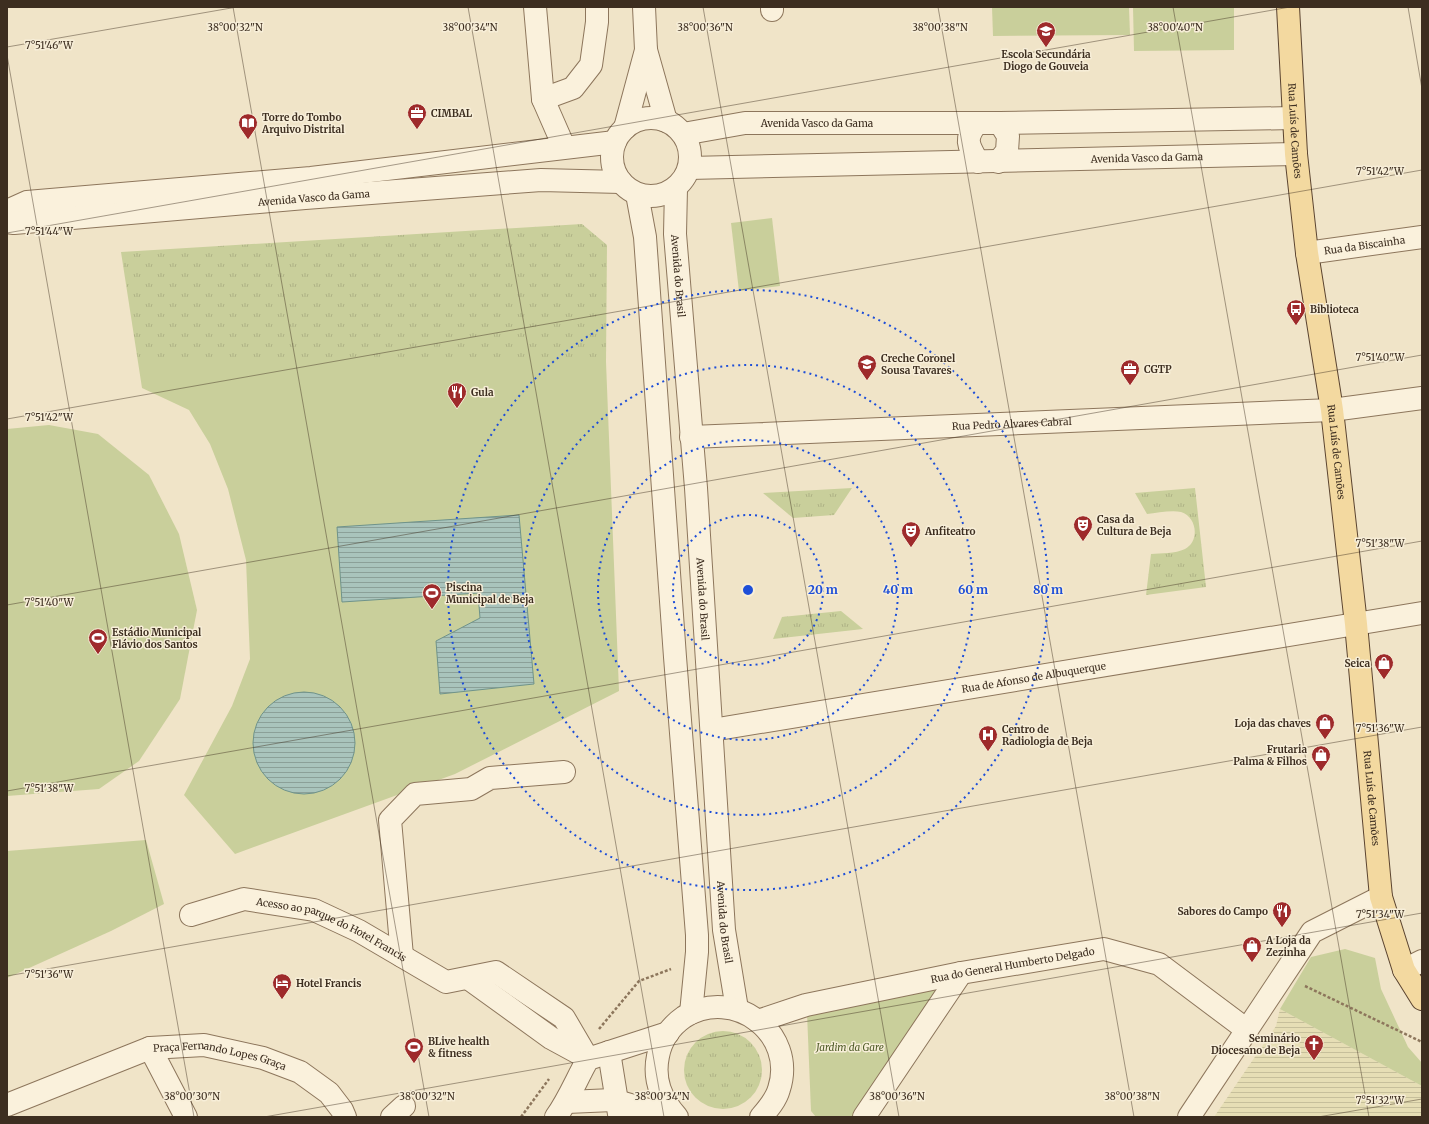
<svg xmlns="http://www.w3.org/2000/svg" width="1429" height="1124" viewBox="0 0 1429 1124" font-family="Merriweather,serif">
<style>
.farmland{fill:url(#farmland-rules)}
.grass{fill:url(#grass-tufts)}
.garden{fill:#c9cf9b}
.water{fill:url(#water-rules);stroke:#6f938a}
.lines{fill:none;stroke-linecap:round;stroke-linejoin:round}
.minor-casing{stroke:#8d765c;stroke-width:24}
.major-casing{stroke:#5b4430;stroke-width:24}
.path{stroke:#8d765c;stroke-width:2.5;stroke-dasharray:3 2;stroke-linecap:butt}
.minor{stroke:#faf1dc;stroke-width:22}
.major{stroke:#f3d9a0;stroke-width:22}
.ticks{fill:none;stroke:#3d2e20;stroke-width:1;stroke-opacity:0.45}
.ring{fill:none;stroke:#1d4ed8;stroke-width:2;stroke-dasharray:2 4}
.labels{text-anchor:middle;stroke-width:3;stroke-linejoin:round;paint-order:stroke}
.poi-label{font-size:10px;font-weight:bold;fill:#3d2e20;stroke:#f7eed8;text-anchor:start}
.street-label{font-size:10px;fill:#3d2e20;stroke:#f7eed8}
.park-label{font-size:10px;font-style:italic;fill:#4d5a26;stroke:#f7eed8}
.ticks-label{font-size:10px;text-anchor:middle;fill:#3d2e20;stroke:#f7eed8;stroke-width:3;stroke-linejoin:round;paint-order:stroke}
.centre{fill:#1d4ed8;stroke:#f7eed8;stroke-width:2}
.ring-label{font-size:12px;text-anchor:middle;font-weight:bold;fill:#1d4ed8;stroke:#f7eed8;stroke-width:3;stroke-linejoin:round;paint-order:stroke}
</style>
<defs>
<pattern id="farmland-rules" width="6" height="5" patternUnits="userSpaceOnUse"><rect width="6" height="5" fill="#e6deb5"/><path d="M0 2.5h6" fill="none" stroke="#c6bf9b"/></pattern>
<pattern id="grass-tufts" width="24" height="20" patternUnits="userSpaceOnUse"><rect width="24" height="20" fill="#c9cf9b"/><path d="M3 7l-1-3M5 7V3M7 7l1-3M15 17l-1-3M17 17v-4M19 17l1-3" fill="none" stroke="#aeb285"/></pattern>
<pattern id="water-rules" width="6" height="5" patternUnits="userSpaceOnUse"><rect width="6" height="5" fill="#a9c4bc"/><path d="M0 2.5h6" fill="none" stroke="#8ba098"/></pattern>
</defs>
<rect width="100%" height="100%" fill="#f0e4c8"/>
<path class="farmland" d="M1280 1009 1422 1086V1117H1214L1276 1026Z"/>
<g class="grass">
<path d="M582 224 607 245 606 362H138L121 252Z"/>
<path d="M852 488 834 515 793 518 763 493Z"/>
<path d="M1195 488 1206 587 1146 595 1151 554C1161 553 1175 554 1185 549 1200 541 1197 517 1181 512 1171 510 1157 513 1147 514L1135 493Z"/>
<path d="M841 611 863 629 773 639 782 617Z"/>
<circle cx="723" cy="1070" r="39"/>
</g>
<g class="garden">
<path d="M992 7H1129L1130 35 993 36Z"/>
<path d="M1133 7H1234V50L1134 51Z"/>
<path d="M772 218 780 286 739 291 731 223Z"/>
<path d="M138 362H606L619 691 455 774 235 854 184 795 232 706 250 659 246 560 228 489 210 444 189 410 142 388Z"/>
<path d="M49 425 98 434 149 475 179 534 197 610 180 699 139 761 99 789 7 796V429Z"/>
<path d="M146 840 164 904 111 931 7 978V851Z"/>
<path d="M1345 949 1375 958 1381 989 1408 1047 1422 1063V1086L1280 1009 1311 957Z"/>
<path d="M938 989 855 1117H816L811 1111 807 1013Z"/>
</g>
<g class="water">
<path d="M519 515 534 684 440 694 436 641 480 618 478 593 342 602 337 527Z"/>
<circle cx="304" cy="743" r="51"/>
</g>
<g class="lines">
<g class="minor-casing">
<g id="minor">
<path d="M535 7 543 99 564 147"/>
<path d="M644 7 646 50 666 121"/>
<path d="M772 7V10"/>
<path d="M543 99 573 88 591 65 597 22V7"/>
<circle cx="651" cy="157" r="39"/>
<path d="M977 123C964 139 968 145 978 162"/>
<path d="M625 128 646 50"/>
<path id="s1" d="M683 134 745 123H1000L1293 118"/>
<path d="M998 162 1007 151 1008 136 1000 123"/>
<path id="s2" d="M689 168 1296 154"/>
<path id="s3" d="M676 188 675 234 696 488 724 930 737 1009"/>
<path d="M637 194 645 237 675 657 697 935V952L691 1013"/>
<path d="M7 211 27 202 311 178 615 142"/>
<path id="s4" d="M7 222 14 223 305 198 541 180 621 182"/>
<path id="s5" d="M1307 253 1422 237"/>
<path id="s6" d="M691 437 1332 410 1422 398"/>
<path id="s7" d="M712 730 1422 613"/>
<path id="s8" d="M191 915 244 899 314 910 359 931 446 982 496 972 564 1018 588 1059"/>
<path d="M402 956 390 820 415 794 471 789 490 778 564 772"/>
<path d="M1404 970 1422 961"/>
<path d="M468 978 551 1038 586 1057"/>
<path id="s9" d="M758 1021 806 1005 961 973 1104 949 1159 964 1247 1030"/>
<path d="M150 1048 186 1117"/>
<path d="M609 1052 619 1114"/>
<path d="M567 1102 613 1100 673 1117"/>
<path id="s10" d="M7 1105 150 1048 204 1045 263 1058 300 1072 329 1093 342 1110 345 1117"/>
<path d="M392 1117 404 1106"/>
<path d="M556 1117C569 1099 577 1078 588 1059L668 1033"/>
<path d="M677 1117C661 1099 653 1080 658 1056 661 1040 671 1026 684 1017 734 986 797 1033 779 1089 776 1100 768 1109 761 1117"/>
<path d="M864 1117 961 973"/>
<path d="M1189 1117 1312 932 1381 897"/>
</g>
</g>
<g class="major-casing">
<g id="major">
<path id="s11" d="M1288 7 1296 154 1307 253 1332 410 1356 624 1381 897 1404 970 1422 999"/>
</g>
</g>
<g class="path">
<path d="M1305 986 1422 1042"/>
<path d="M599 1029 639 981 671 969"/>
<path d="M521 1117 549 1079"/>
</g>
<use href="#minor" class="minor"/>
<use href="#major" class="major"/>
</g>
<path class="ticks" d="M233 7 429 1117M468 7 664 1117M703 7 899 1117M938 7 1134 1117M1173 7 1369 1117M1408 7 1422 89M7 47 237 7M7 55 194 1117M7 233 1290 7M7 419 1422 170M7 605 1422 355M7 791 1422 541M7 976 1422 727M264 1117 1422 913M1318 1117 1422 1099"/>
<g class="ring">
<circle cx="748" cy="590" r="75"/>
<circle cx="748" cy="590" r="150"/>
<circle cx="748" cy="590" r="225"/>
<circle cx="748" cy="590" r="300"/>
</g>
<defs>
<g id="school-pin" transform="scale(1)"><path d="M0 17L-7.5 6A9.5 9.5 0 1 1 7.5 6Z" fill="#9e2a2b" stroke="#f7eed8"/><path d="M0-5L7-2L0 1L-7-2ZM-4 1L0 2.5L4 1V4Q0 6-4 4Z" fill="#fff"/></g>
<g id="office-pin" transform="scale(1)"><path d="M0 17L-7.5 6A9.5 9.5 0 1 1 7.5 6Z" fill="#9e2a2b" stroke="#f7eed8"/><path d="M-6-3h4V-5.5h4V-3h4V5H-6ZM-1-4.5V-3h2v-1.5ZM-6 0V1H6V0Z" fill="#fff"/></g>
<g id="library-pin" transform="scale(1)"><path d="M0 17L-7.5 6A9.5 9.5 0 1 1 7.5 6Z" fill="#9e2a2b" stroke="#f7eed8"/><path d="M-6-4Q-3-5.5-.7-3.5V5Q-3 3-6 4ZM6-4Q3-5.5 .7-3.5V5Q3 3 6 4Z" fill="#fff"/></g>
<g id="bus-pin" transform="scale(1)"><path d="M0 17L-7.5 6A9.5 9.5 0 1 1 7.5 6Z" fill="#9e2a2b" stroke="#f7eed8"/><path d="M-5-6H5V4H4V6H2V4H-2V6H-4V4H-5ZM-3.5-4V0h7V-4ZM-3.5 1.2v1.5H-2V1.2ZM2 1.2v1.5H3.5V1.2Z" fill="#fff"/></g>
<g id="restaurant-pin" transform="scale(1)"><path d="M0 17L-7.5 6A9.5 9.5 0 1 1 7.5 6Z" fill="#9e2a2b" stroke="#f7eed8"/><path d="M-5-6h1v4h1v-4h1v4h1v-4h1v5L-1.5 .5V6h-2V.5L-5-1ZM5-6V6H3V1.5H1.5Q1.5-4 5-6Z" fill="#fff"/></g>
<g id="theatre-pin" transform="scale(1)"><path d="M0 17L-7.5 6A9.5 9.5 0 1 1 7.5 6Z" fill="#9e2a2b" stroke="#f7eed8"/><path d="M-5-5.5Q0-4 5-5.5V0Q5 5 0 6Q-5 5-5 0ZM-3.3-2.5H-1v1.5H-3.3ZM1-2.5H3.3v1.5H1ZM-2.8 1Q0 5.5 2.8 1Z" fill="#fff"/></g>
<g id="stadium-pin" transform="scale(1)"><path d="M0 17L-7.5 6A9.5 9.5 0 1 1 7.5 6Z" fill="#9e2a2b" stroke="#f7eed8"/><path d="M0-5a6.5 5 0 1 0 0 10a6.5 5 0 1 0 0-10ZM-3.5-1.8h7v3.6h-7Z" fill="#fff"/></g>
<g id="shop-pin" transform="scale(1)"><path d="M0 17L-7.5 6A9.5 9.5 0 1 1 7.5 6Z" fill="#9e2a2b" stroke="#f7eed8"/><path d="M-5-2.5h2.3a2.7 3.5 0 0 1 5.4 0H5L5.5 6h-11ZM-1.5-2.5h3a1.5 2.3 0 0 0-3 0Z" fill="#fff"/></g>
<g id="hospital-pin" transform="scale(1)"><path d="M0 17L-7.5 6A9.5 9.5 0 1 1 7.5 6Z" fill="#9e2a2b" stroke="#f7eed8"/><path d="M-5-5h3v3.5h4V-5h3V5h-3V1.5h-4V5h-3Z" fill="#fff"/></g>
<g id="hotel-pin" transform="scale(1)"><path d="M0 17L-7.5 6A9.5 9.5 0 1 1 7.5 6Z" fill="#9e2a2b" stroke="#f7eed8"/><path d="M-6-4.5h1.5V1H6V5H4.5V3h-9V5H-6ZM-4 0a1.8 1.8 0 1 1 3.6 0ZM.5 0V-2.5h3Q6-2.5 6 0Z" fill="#fff"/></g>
<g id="church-pin" transform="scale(1)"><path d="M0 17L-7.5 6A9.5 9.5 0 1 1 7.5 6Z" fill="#9e2a2b" stroke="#f7eed8"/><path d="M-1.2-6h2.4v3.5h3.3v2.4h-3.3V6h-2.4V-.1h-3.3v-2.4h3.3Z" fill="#fff"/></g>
</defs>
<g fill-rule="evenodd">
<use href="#school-pin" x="1046" y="31"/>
<use href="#office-pin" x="417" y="113"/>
<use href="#library-pin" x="248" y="123"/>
<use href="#bus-pin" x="1296" y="309"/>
<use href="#school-pin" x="867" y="364"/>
<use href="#office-pin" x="1130" y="369"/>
<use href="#restaurant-pin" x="457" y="392"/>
<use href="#theatre-pin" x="1083" y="525"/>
<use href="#theatre-pin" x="911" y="531"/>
<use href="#stadium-pin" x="432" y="593"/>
<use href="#stadium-pin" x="98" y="638"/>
<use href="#shop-pin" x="1384" y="663"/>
<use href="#shop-pin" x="1325" y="723"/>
<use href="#hospital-pin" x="988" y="735"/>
<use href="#shop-pin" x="1321" y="755"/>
<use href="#restaurant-pin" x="1282" y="911"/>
<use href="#shop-pin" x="1252" y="946"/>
<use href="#hotel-pin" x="282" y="983"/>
<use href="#church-pin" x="1314" y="1044"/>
<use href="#stadium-pin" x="414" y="1047"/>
</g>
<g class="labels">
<g class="poi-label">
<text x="1046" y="58" text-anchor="middle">Escola Secundária<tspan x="1046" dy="12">Diogo de Gouveia</tspan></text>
<text x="431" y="117">CIMBAL</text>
<text x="262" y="121">Torre do Tombo<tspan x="262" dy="12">Arquivo Distrital</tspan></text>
<text x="1310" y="313">Biblioteca</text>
<text x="881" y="362">Creche Coronel<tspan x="881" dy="12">Sousa Tavares</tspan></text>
<text x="1144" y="373">CGTP</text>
<text x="471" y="396">Gula</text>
<text x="1097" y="523">Casa da<tspan x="1097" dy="12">Cultura de Beja</tspan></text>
<text x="925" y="535">Anfiteatro</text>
<text x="446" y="591">Piscina<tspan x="446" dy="12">Municipal de Beja</tspan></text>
<text x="112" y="636">Estádio Municipal<tspan x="112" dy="12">Flávio dos Santos</tspan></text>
<text x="1370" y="667" text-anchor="end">Seica</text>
<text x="1311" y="727" text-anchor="end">Loja das chaves</text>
<text x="1002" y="733">Centro de<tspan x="1002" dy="12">Radiologia de Beja</tspan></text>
<text x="1307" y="753" text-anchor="end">Frutaria<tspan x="1307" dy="12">Palma &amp; Filhos</tspan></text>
<text x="1268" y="915" text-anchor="end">Sabores do Campo</text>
<text x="1266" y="944">A Loja da<tspan x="1266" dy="12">Zezinha</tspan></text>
<text x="296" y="987">Hotel Francis</text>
<text x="1300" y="1042" text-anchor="end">Seminário<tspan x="1300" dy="12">Diocesano de Beja</tspan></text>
<text x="428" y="1045">BLive health<tspan x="428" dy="12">&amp; fitness</tspan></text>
</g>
<g class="street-label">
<text dy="4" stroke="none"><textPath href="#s1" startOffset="135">Avenida Vasco da Gama</textPath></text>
<text dy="4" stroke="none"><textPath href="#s11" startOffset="124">Rua Luís de Camões</textPath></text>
<text dy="4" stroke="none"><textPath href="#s2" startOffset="458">Avenida Vasco da Gama</textPath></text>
<text dy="4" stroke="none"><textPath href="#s4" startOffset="308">Avenida Vasco da Gama</textPath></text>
<text dy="4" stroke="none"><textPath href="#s5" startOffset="58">Rua da Biscainha</textPath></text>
<text dy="4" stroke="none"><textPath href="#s3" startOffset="88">Avenida do Brasil</textPath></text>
<text dy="4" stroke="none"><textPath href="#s6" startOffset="321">Rua Pedro Alvares Cabral</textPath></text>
<text dy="4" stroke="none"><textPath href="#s11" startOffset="448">Rua Luís de Camões</textPath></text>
<text dy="4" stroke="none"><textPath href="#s3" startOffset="412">Avenida do Brasil</textPath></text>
<text dy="4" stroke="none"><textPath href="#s7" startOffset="326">Rua de Afonso de Albuquerque</textPath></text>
<text dy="4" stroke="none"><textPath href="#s11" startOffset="796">Rua Luís de Camões</textPath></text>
<text dy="4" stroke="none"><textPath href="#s3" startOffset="736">Avenida do Brasil</textPath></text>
<text dy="4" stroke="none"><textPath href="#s8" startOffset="149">Acesso ao parque do Hotel Francis</textPath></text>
<text dy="4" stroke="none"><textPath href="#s9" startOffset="261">Rua do General Humberto Delgado</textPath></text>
<text dy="4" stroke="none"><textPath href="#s10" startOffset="225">Praça Fernando Lopes Graça</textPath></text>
</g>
<g class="park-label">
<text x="850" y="1051">Jardim da Gare</text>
</g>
</g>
<g class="ticks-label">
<text x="235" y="31">38°00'32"N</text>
<text x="470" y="31">38°00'34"N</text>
<text x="705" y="31">38°00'36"N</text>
<text x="940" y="31">38°00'38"N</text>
<text x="1175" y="31">38°00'40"N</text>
<text x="49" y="49">7°51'46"W</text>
<text x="1380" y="175">7°51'42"W</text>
<text x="49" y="235">7°51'44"W</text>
<text x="1380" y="361">7°51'40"W</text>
<text x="49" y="421">7°51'42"W</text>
<text x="1380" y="547">7°51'38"W</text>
<text x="49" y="606">7°51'40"W</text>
<text x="1380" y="732">7°51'36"W</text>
<text x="49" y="792">7°51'38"W</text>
<text x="1380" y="918">7°51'34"W</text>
<text x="49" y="978">7°51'36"W</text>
<text x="192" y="1100">38°00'30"N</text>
<text x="427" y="1100">38°00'32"N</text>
<text x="662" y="1100">38°00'34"N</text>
<text x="897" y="1100">38°00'36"N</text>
<text x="1132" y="1100">38°00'38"N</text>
<text x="1380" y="1104">7°51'32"W</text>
</g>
<circle cx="748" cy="590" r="6" class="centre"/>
<g class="ring-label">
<text x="823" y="594">20 m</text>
<text x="898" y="594">40 m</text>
<text x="973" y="594">60 m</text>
<text x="1048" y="594">80 m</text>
</g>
<rect width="1429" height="1124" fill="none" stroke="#3d2e20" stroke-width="16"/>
</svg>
